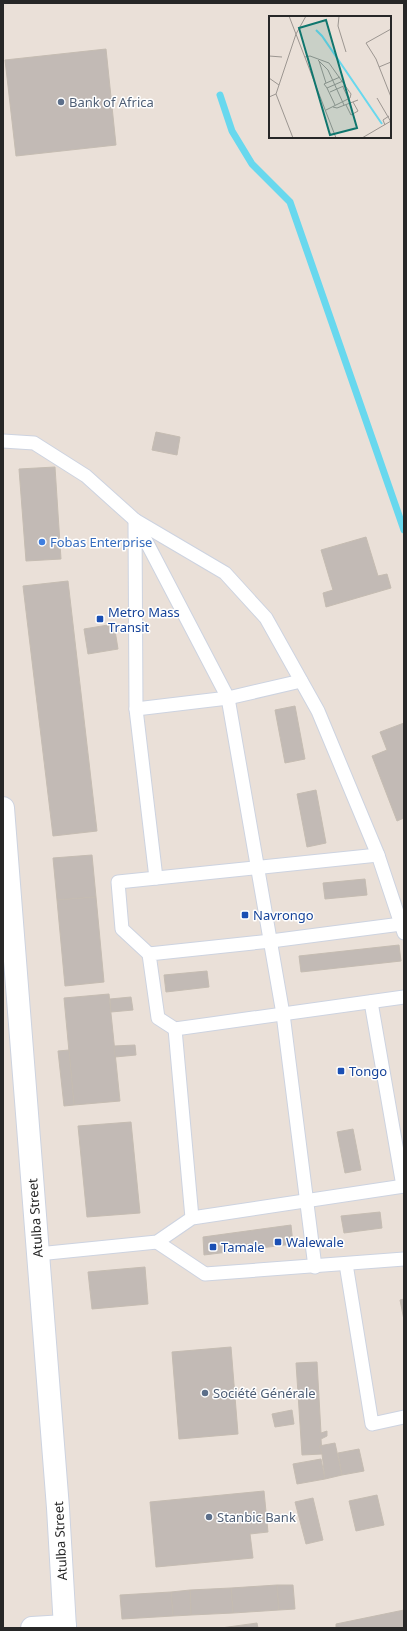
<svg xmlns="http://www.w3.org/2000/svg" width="407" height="1631" viewBox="0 0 407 1631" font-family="'Noto Sans',sans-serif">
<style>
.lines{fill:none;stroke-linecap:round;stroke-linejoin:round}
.stream{stroke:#68d8ee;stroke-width:7}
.building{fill:#c2bab5;stroke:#c5bcb2}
.lane-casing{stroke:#cdd3e0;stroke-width:15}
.street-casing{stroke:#cdd3e0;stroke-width:24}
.secondary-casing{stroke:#cdd3e0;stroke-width:24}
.lane{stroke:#fff;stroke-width:13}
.street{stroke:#fff;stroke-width:22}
.secondary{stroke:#fff;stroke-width:22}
.service-dot{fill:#5c6f8a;stroke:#fff;stroke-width:1.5}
.shop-dot{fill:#3f7fe0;stroke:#fff;stroke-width:1.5}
.transit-dot{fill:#1a4fb4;stroke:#fff;stroke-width:1.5}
.labels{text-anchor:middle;stroke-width:3;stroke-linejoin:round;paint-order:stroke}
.service-label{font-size:13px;fill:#4e5e75;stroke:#fff;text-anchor:start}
.shop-label{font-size:13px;fill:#366cbe;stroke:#fff;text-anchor:start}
.transit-label{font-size:13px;fill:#164399;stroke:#fff;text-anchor:start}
.street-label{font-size:13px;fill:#272727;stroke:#fff}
.inset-river{fill:none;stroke:#68d8ee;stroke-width:2}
.inset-road{fill:none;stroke:#9c9691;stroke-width:1}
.view{fill:#0f766e;fill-opacity:0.15;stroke:#0f766e;stroke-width:2}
.inset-edge{fill:none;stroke:#272727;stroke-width:2}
</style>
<rect width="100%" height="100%" fill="#eae0d8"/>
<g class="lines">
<path class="stream" d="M220 95 232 131 252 164 290 202 404 530"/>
</g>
<g class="building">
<path d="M106 49 116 145 16 156 5 60Z"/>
<path d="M156 432 180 437 177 455 152 450Z"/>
<path d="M55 467 61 559 26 561 19 469Z"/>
<path d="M366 537 378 576 387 574 391 588 326 607 323 593 333 590 321 550Z"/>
<path d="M68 581 97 831 53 836 23 586Z"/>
<path d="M114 624 118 649 88 654 84 629Z"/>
<path d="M295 706 305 759 285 763 275 710Z"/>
<path d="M404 723V818L397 821 372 756 387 750 380 732Z"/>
<path d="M316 790 326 843 307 847 297 794Z"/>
<path d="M92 855 96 897 57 900 53 858Z"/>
<path d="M365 879 367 895 325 899 323 883Z"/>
<path d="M96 897 104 982 65 986 57 900Z"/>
<path d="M399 945 401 961 301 972 299 956Z"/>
<path d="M207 971 209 987 166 992 164 975Z"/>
<path d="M109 994 120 1101 74 1105 64 998Z"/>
<path d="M131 997 133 1010 111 1012 110 999Z"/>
<path d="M135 1045 136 1055 115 1057 114 1046Z"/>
<path d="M69 1050 74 1105 64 1106 58 1051Z"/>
<path d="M131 1122 140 1213 87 1217 78 1126Z"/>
<path d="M353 1129 361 1170 345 1173 337 1132Z"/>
<path d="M380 1212 382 1228 344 1233 341 1216Z"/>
<path d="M291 1225 293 1244 204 1255 203 1237Z"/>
<path d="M145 1267 148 1304 92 1309 88 1272Z"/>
<path d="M404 1299V1320L400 1300Z"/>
<path d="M231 1347 238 1434 179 1439 172 1352Z"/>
<path d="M317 1362 321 1433 327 1431V1436L321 1439 322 1454 302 1455 296 1363Z"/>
<path d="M292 1410 294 1424 275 1427 272 1414Z"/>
<path d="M335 1443 342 1475 325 1479 322 1454 319 1446Z"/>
<path d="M359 1449 364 1471 342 1475 338 1453Z"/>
<path d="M321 1459 325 1479 297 1484 293 1464Z"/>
<path d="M264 1491 268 1532 250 1534 253 1558 156 1567 150 1502Z"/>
<path d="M377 1495 384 1525 356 1531 349 1501Z"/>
<path d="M313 1498 323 1540 306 1544 295 1502Z"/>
<path d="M277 1585 279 1610 233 1613 231 1588Z"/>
<path d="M277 1585H293L295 1609 279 1610Z"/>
<path d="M231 1588 233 1613 191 1615 190 1590Z"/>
<path d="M190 1590 191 1615 173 1616 171 1592Z"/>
<path d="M171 1592 173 1616 122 1619 120 1595Z"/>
<path d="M404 1610V1628H336V1624Z"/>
<path d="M257 1623 258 1628H221Z"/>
</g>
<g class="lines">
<g class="lane-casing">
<g id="lane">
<path d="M3 441 34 443 86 476 135 520 225 573 266 618 318 711 378 855 404 933"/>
<path d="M135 520 228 698 283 1014 315 1267"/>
<path d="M135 522 136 709 156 878"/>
<path d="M136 709 228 698 301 681"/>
<path d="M401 924 271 941 149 954 158 1018 175 1029 404 997"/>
<path d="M149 954 122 929 118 882 378 855"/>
<path d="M371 1002 403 1186"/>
<path d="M175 1029 192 1218"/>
<path d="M157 1242 205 1274 404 1259"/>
<path d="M38 1254 157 1242 192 1218 404 1186"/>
<path d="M346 1264 372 1424 404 1417"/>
</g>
</g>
<g class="street-casing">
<path id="street" d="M32 1628 65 1626"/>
</g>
<g class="secondary-casing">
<path id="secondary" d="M3 808 58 1508 65 1628"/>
</g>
<use href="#lane" class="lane"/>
<use href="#street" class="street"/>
<use href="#secondary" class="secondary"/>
</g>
<g class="service-dot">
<circle cx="61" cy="102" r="4"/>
<circle cx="205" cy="1393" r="4"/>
<circle cx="209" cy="1517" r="4"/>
</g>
<circle class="shop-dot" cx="42" cy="542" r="4"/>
<g class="transit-dot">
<rect x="96" y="615" width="8" height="8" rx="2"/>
<rect x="241" y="911" width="8" height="8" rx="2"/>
<rect x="337" y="1067" width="8" height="8" rx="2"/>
<rect x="274" y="1238" width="8" height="8" rx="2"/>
<rect x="209" y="1243" width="8" height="8" rx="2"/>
</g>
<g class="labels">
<g class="service-label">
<text x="69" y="107">Bank of Africa</text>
<text x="213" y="1398">Société Générale</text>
<text x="217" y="1522">Stanbic Bank</text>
</g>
<g class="shop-label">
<text x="50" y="547">Fobas Enterprise</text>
</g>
<g class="transit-label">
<text x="108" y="617">Metro Mass<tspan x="108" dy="15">Transit</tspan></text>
<text x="253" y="920">Navrongo</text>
<text x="349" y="1076">Tongo</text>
<text x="286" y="1247">Walewale</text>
<text x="221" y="1252">Tamale</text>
</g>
<g class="street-label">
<text transform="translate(35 1218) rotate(-94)" y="5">Atulba Street</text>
<text transform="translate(60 1541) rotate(-93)" y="5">Atulba Street</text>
</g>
</g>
<g transform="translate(269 16)">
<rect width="122" height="122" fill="#eae0d8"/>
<path class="inset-river" d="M47 14 53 20 113 108"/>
<path class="inset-road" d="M20 0 67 122M70 0 69 10 77 36M122 13 97 27 107 43 122 81M0 40 13 41M36 41 41 40 60 47 82 78 81 82 57 94M49 44 59 54 75 89M50 45 57 67M110 51 122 46M0 62 10 69M74 71 79 82M58 72 55 68 71 61M61 76 77 69M7 78 24 122M0 81 7 78 27 18 37 0M108 82 122 106M66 89 58 72 74 65M77 89 82 99 89 95 84 86M64 91 68 92 89 84M116 109 114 104 120 100M93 122 122 105"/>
<path class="view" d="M57 4 88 112 61 119 30 12Z"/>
<rect width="122" height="122" class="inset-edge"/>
</g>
<rect width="407" height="1631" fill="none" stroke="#272727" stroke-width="8"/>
</svg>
